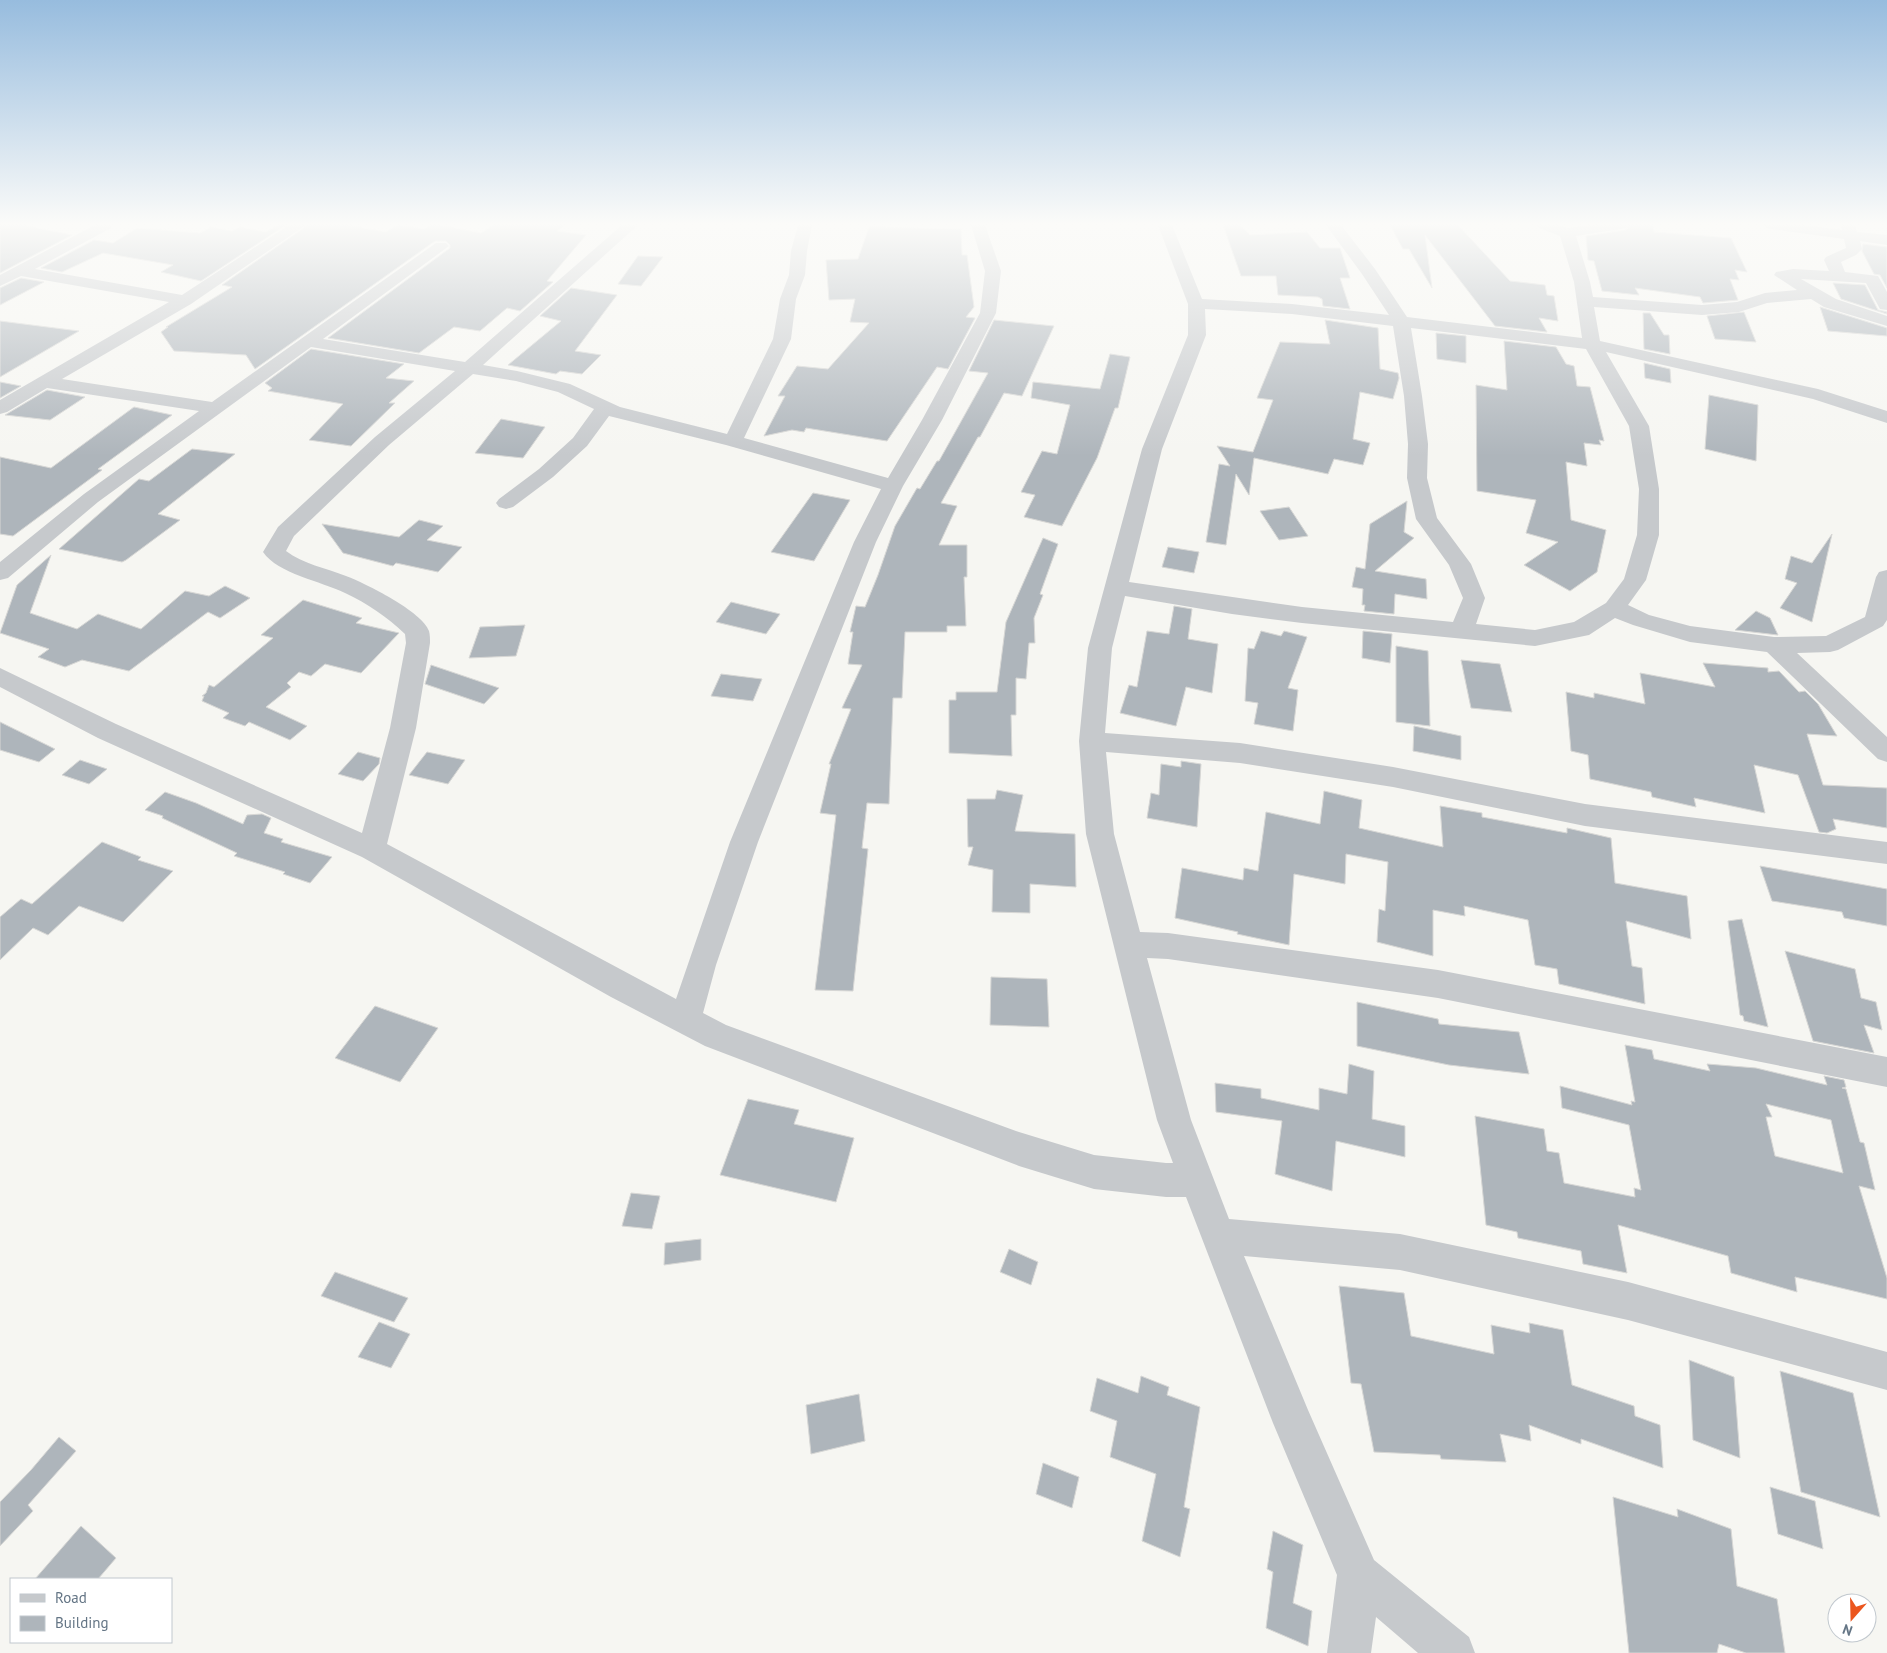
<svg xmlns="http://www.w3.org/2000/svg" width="1887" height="1653" viewBox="0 0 1887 1653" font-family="'PT Sans',sans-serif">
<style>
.building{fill:#aeb5bb;stroke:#d7d7d5;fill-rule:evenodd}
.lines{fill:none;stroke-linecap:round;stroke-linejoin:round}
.minor{fill:#c6c9cc;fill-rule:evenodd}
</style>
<rect width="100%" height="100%" fill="#f6f6f2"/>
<g class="building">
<path d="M0 225H22L72 235 0 273Z"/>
<path d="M278 225H286L201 281 161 272 173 265 103 253 62 272 41 268 94 240 113 243 137 228 200 233 211 227 232 231 240 227 266 232Z"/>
<path d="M308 225H347L386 232 397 225 424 229 431 225H439L481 233 493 225H565L557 231 586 235 547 281 553 282 520 311 507 308 480 331 454 327 419 353 328 338 450 248V245L446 241H435L255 369 246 355 174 351 161 332 168 327H166L232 287 222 285Z"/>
<path d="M1223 225H1240L1250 235 1307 232 1320 248H1340L1350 278H1340L1350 309 1323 306 1322 299 1318 297 1278 295 1276 276H1241Z"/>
<path d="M1390 225H1458L1510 281 1545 285 1547 295 1554 296 1558 321 1539 318 1547 332 1495 326 1425 235 1432 288 1409 249H1403Z"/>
<path d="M1630 225H1653L1654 232 1731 238 1747 272 1735 270 1739 280 1730 279 1738 300 1703 303 1700 297 1635 288 1639 295 1602 291 1594 261 1588 260 1586 236 1626 230Z"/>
<path d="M869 227 961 229 962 255H967L974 307 966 317 975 318 948 369 937 367 887 441 806 428 804 432 792 430 764 436 785 396H778L797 366 828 369 869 323 850 322 855 299 829 300 826 260 858 259Z"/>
<path d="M1863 244 1887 247V288L1880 275 1874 274 1862 251Z"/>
<path d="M638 256 663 257 641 286 618 284Z"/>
<path d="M21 278 44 282 0 305V288Z"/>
<path d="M1833 283 1865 285 1878 310 1887 312V314L1841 299Z"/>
<path d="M571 288 617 295 575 351 601 355 582 374 560 371 556 374 508 365 561 321 540 316Z"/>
<path d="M1820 307 1887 328V336L1828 331Z"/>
<path d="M1744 312 1756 342 1715 339 1707 316Z"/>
<path d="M1643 313H1650L1664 335H1669L1670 354 1644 349Z"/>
<path d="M994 320 1054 326 1022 396 1004 393 980 437H978L941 503 957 506 939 545H967V577H964L966 626H947V632H905L902 698H893L889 804 867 803 862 848 868 849 853 991 815 990 836 815 820 813 831 764H829L851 709 842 708 862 665 848 664 853 632H850L856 606 865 607 878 575 895 526 917 488 920 489 937 461H939L988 373 969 371Z"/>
<path d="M1325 320 1378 328 1380 369 1398 373 1399 378 1393 399 1360 392 1353 439 1370 443 1363 465 1334 459 1328 474 1254 458 1249 495 1236 474 1226 545 1206 542 1219 464 1230 466 1217 446 1253 452 1273 400 1257 398 1280 342 1330 344Z"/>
<path d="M0 321 79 331 0 377Z"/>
<path d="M1436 333 1466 336V363L1437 359Z"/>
<path d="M1504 341 1556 347 1566 364 1574 366 1577 386 1590 387 1604 441 1599 440 1601 445 1584 443 1587 466 1566 462 1571 520 1606 530 1597 572 1570 591 1524 565 1558 542 1526 533 1536 500 1477 491 1476 385 1507 390Z"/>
<path d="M311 349 404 364 386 378 414 381 389 403H395L351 446 309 440 343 404 268 391 272 388 265 383Z"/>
<path d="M1110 354 1130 357 1118 408H1115L1097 458 1062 526 1024 517 1035 495 1021 492 1042 451 1057 454 1070 405 1031 398 1033 382 1100 389Z"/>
<path d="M1644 363 1670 369 1671 383 1645 378Z"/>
<path d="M0 382 21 386 0 398Z"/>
<path d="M47 390 85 397 50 420 5 415Z"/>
<path d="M1709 395 1758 405 1756 461 1705 449Z"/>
<path d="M134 407 172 415 98 469 102 470 13 536 0 534V457L51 468Z"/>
<path d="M501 419 545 427 523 458 475 453Z"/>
<path d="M192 449 235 454 158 514 180 520 126 560 122 562 59 549 139 479 149 481Z"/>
<path d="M813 493 850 500 814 561 771 552Z"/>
<path d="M1407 501 1404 532 1414 538 1375 571 1426 579 1427 599 1395 594 1394 614 1364 611 1365 605H1362L1363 589 1352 587 1356 567 1365 569 1370 524Z"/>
<path d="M1289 507 1308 536 1279 540 1260 511Z"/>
<path d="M419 520 443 526 427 540 462 547 438 572 396 563 393 566 343 553 322 524 399 537Z"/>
<path d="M1832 534 1812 622 1780 608 1797 583 1785 579 1791 556 1812 563Z"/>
<path d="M1043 538 1058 544 1040 594 1043 595 1034 618 1035 643H1029L1026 679 1016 678V715H1011L1012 756 949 753V700H956V692H997L1006 622Z"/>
<path d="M1168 547 1199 552 1194 573 1162 567Z"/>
<path d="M51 555 30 613 77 629 98 614 141 629 185 591 209 596 225 586 250 598 220 618 208 612 129 671 82 660 65 667 38 657 49 649 0 633 17 585Z"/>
<path d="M303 600 362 618 356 623 399 633 361 673 325 664 311 676 299 672 287 683 291 687 266 707 307 726 290 740 249 722 245 726 223 718 229 713 202 701 204 696H202L206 693 209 685 214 687 273 638 261 635Z"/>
<path d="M731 602 780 614 766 634 716 622Z"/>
<path d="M1174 606 1192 609 1188 639 1218 644 1212 693 1186 687 1176 726 1120 713 1129 685 1137 687 1147 631 1169 634Z"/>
<path d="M1756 611 1770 618 1778 635 1735 630Z"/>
<path d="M525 625 516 656 469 658 480 627Z"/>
<path d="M1261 631 1281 636 1284 631 1307 637 1288 688 1298 690 1293 731 1254 724 1258 703 1245 701 1248 648 1254 649Z"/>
<path d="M1363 631 1392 634 1390 663 1362 658Z"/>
<path d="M1396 646 1428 651 1430 726 1396 722Z"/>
<path d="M1461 660 1500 664 1512 712 1471 708Z"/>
<path d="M1703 663 1768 668V672L1779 671 1799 692 1805 691 1818 704 1837 736 1807 734 1823 785 1887 788V828L1833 819 1836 829 1827 833 1819 832 1798 775 1754 765 1765 813 1694 798 1696 807 1652 797 1651 792 1590 779 1588 755 1571 751 1566 692 1594 698V693L1645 704 1640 673 1715 687Z"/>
<path d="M431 665 499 688 484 704 425 684Z"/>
<path d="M721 674 762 679 753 701 711 696Z"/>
<path d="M0 722 55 749 39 762 0 750Z"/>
<path d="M1414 726 1461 736V760L1413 751Z"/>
<path d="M358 752 380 758 379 764 363 781 338 774Z"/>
<path d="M427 752 465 760 448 784 409 775Z"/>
<path d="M80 760 107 769 89 784 62 775Z"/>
<path d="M1181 761 1201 764 1197 827 1147 818 1151 793 1159 795 1161 764 1181 767Z"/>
<path d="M997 790 1023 795 1015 831 1075 834 1076 887 1030 884V913L992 912 993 870 968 865 973 847H968L967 799H995Z"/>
<path d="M1324 791 1362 800 1359 828 1443 847 1440 806 1482 813V817L1567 833V828L1611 838 1615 883 1687 896 1691 939 1626 921 1632 966 1642 968 1645 1004 1559 984 1557 969 1535 965 1528 920 1464 906 1465 916 1433 910V956L1377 942 1379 909 1385 911 1388 862 1346 854 1345 884 1294 874 1289 945 1237 934 1238 932 1175 918 1182 868 1243 880 1244 868 1258 871 1266 812 1320 824Z"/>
<path d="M165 792 196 803 243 824 247 815 262 814 271 818 264 833 283 839 281 842 332 857 310 883 283 874 285 872 234 856 237 853 162 818 163 816 145 810Z"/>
<path d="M102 842 141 857 138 860 173 871 123 922 79 906 48 935 33 928 0 960V917L21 899 32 904Z"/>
<path d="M1760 866 1887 889V926L1844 918 1842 912 1772 901Z"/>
<path d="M1742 919 1768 1027 1744 1021 1743 1016 1740 1015 1728 921Z"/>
<path d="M1785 951 1855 969 1861 998 1876 1002 1882 1030 1864 1025 1874 1053 1813 1041Z"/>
<path d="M991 977 1047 979 1049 1027 990 1025Z"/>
<path d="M1357 1002 1438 1019 1439 1024 1519 1032 1529 1074 1449 1065 1357 1046Z"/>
<path d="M375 1006 438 1028 400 1082 335 1058Z"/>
<path d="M1625 1045 1652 1050 1654 1059 1710 1071 1707 1064 1756 1068 1827 1085 1824 1076 1844 1080 1846 1087 1842 1088 1846 1089 1860 1142 1864 1143 1875 1190 1859 1186 1887 1278V1299L1795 1277 1797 1292 1731 1273 1728 1256 1618 1225 1627 1273 1583 1264 1581 1251 1518 1238 1517 1232 1486 1225 1475 1116 1544 1129 1547 1151 1559 1153 1564 1183 1635 1197 1634 1188 1641 1190 1629 1125 1562 1108 1560 1086 1632 1105 1631 1101 1635 1102ZM1766 1104 1831 1120 1843 1173 1775 1156 1766 1117H1772Z"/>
<path d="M1349 1064 1374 1071 1372 1119 1405 1126V1157L1336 1141 1332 1191 1275 1174 1282 1121 1216 1112 1215 1083 1261 1089V1098L1319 1110V1088L1347 1094Z"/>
<path d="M748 1099 799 1110 794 1124 854 1138 836 1202 720 1175Z"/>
<path d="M631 1193 660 1196 652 1229 622 1226Z"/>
<path d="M701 1239V1260L664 1265 665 1243Z"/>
<path d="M1009 1249 1038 1262 1031 1285 1000 1272Z"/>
<path d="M335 1272 408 1298 394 1322 321 1296Z"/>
<path d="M1339 1286 1404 1293 1411 1336 1494 1354 1491 1325 1530 1333 1529 1323 1563 1330 1572 1385 1634 1406 1635 1416 1660 1425 1663 1468 1581 1439V1444L1529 1425 1531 1441 1500 1434 1506 1462 1441 1459 1440 1455 1374 1452 1361 1384 1351 1383Z"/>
<path d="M379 1322 410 1334 391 1368 358 1357Z"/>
<path d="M1689 1360 1734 1377 1740 1458 1693 1440Z"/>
<path d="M1780 1371 1853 1393 1880 1517 1801 1492Z"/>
<path d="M1141 1376 1169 1387 1167 1395 1200 1407 1184 1507 1190 1509 1180 1557 1142 1541 1156 1474 1110 1457 1117 1421 1090 1411 1097 1378 1138 1393Z"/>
<path d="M859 1394 865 1441 811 1454 806 1405Z"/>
<path d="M59 1437 76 1451 28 1505 33 1511 0 1546V1502L31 1470Z"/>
<path d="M1043 1463 1079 1477 1072 1508 1036 1494Z"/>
<path d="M1770 1487 1815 1501 1823 1549 1778 1534Z"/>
<path d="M1613 1497 1678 1517 1677 1509 1731 1529 1737 1586 1777 1599 1785 1653H1746L1719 1644 1717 1653H1629Z"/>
<path d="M81 1526 116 1558 98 1579H35Z"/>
<path d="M1273 1531 1303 1545 1293 1603 1312 1611 1308 1646 1266 1628 1273 1572 1267 1569Z"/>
</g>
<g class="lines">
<path class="minor" d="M95 225H113L111 228 35 269 182 295 289 225H306L191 304 62 379 212 402 436 243H446L449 246 323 339 465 362 622 225H638L483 365 517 371 570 384 620 407 727 434 773 339 780 299 789 275 791 251 798 225H812L807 251 805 275 796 299 791 339 744 438 888 478 922 420 980 313 985 271 971 225H985L1001 271 996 313 942 420 903 486 876 542 758 842 716 965 703 1013 726 1025 1019 1132 1094 1155 1166 1163H1173L1157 1120 1086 834 1079 741 1088 648 1142 449 1188 335V304L1158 225H1172L1202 299 1292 304 1389 315 1362 274 1326 225H1341L1375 269 1407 317 1582 338 1574 282 1560 236 1539 228 1537 225H1558L1568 228 1592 225H1628L1626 228 1621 229 1576 236 1590 282 1593 297 1702 305 1737 302 1765 293 1797 290 1774 275 1776 272 1793 269 1829 271 1824 260 1826 257 1846 248 1844 239 1771 229 1766 228 1764 225H1804L1842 230 1841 225H1855L1857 232 1887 235V245L1860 241 1862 249 1856 255 1841 262 1845 272 1878 276 1887 292V310L1880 309 1866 283 1801 279 1836 299 1887 316V326L1824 307 1811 299 1767 303 1739 312 1702 315 1594 307 1600 341 1818 389 1887 411V423L1813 399 1606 352 1649 426 1659 489V535L1646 580 1628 605 1649 615 1690 626 1774 637 1826 636 1865 617 1876 577 1879 572 1887 570V620L1883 626 1838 650 1830 652 1797 653 1887 737V762L1878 759 1767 652 1690 642 1633 625 1615 618 1589 635 1535 646 1302 623 1232 614 1125 596 1112 648 1105 733 1240 743 1393 767 1585 804 1887 842V864L1585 826 1393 787 1240 763 1106 752 1114 834 1140 932 1168 933 1438 970 1887 1057V1087L1438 998 1168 959 1147 958 1191 1120 1229 1219 1400 1234 1628 1282 1887 1352V1390L1628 1320 1400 1270 1244 1256 1308 1410 1374 1560 1469 1637 1475 1653H1418L1376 1617 1371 1653H1327L1337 1575 1273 1423 1186 1197H1166L1094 1189 1019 1166 705 1046 611 997 362 857 98 738 0 687V668L116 724 362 833 390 728 406 643 405 634C387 617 367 603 345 593 321 581 278 574 263 552L278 527 375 437 455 371 311 347 98 502 8 578 0 580V562L84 494 199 411 47 388 7 412 0 414V400L169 302 21 276 0 286V275ZM1205 309 1292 314 1393 326 1404 396 1408 444 1407 478 1416 519 1449 565 1463 598 1453 622 1302 607 1129 582 1162 449 1206 335ZM1411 328 1586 349 1629 426 1639 489 1637 535 1624 579 1606 603 1574 622 1535 630 1476 624 1485 598 1471 564 1437 518 1427 478 1428 444 1422 396ZM473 374 516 381 558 392 594 409 573 438 539 469 499 499 496 503 499 507 506 509 513 507 553 477 587 446 609 416 726 445 881 489 854 542 730 842 676 999 387 844 416 728 430 643C430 639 430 635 429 631 423 612 365 583 346 576 326 568 303 564 286 551L294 536 389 445Z"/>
</g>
<linearGradient id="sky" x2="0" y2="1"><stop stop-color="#97bcde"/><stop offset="0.49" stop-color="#fbfbf9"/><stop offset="1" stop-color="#fbfbf9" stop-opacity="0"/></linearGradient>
<rect width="1887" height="456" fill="url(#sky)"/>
<rect x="10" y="1578" width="162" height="65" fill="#ffffff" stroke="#c1c8ce"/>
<rect x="20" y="1594" width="25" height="8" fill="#c6c9cc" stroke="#c1c8ce"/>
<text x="55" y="1603" font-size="15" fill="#647585">Road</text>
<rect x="20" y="1616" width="25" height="15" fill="#aeb5bb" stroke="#c1c8ce"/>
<text x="55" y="1628" font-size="15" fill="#647585">Building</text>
<g transform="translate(1852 1618) rotate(200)"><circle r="24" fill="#ffffff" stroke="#c1c8ce"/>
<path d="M0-4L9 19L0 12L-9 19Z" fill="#eb561e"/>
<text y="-8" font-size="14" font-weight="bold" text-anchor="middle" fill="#647585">N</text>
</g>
</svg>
